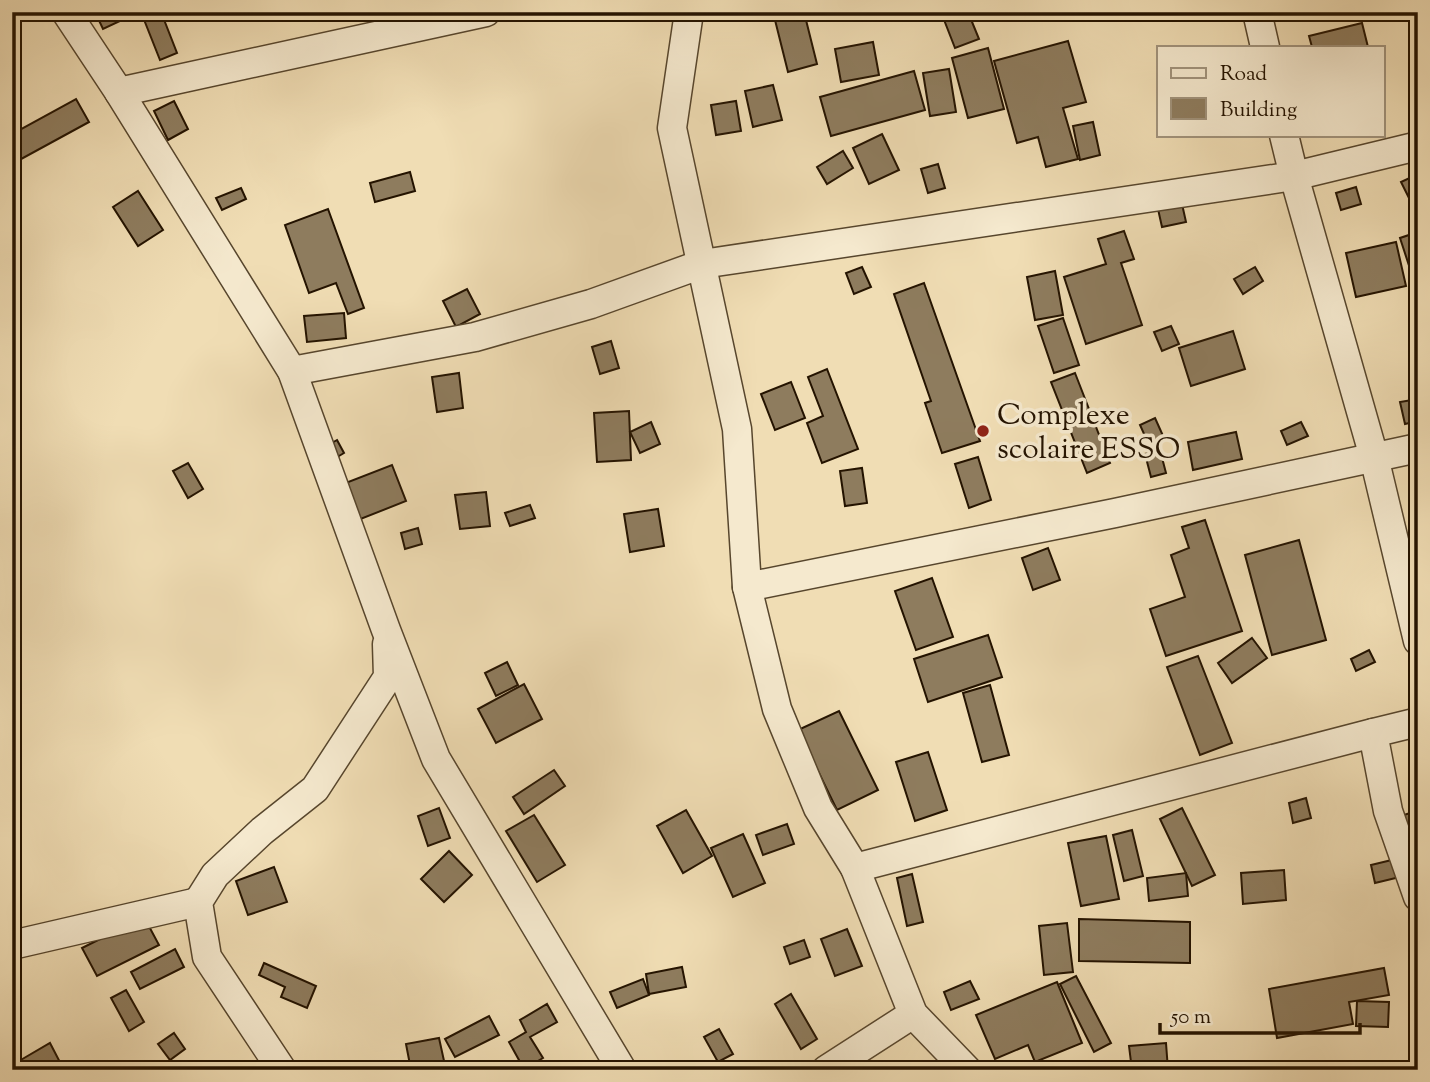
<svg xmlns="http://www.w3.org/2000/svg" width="1430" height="1082" viewBox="0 0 1430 1082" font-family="'Sorts Mill Goudy',serif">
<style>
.building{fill:#8e7c5e;stroke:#241300;stroke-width:2}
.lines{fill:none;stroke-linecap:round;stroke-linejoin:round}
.minor-casing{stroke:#57462d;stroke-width:31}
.minor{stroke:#f5e9ce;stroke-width:28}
.poi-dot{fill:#8f2418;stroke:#f5e9ce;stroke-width:2.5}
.labels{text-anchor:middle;stroke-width:7;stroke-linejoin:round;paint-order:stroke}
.poi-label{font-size:30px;fill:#241300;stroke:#f5e9ce;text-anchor:start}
</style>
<rect width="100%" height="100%" fill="#f0ddb4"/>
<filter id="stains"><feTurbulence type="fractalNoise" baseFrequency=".00286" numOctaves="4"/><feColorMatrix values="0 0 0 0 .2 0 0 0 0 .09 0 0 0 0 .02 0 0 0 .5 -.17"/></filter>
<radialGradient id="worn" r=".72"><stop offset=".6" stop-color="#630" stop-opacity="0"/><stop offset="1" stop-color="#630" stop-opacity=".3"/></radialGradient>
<g class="building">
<path d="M95 12H139L103 29Z"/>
<path d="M141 12H161L177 53 160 60Z"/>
<path d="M773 12H804L817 64 788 72Z"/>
<path d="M941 12H968L979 39 955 48Z"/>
<path d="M1362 23 1368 47H1312L1309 36Z"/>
<path d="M1068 41 1086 102 1063 108 1078 159 1046 167 1038 137 1017 143 994 61Z"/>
<path d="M873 42 879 75 841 82 835 49Z"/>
<path d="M988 48 1004 109 968 118 952 58Z"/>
<path d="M949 69 956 112 930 116 923 73Z"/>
<path d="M914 71 925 110 831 136 820 97Z"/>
<path d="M773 85 782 120 753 127 745 91Z"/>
<path d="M76 99 89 122 12 164V134Z"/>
<path d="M174 101 188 129 168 140 154 111Z"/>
<path d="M736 101 741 131 716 135 711 105Z"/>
<path d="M1093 122 1100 155 1080 160 1073 126Z"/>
<path d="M882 134 899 170 869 184 853 148Z"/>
<path d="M843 151 853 168 827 184 817 167Z"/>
<path d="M938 164 945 188 928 193 921 169Z"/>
<path d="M410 172 415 191 375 202 370 183Z"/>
<path d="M1418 174V203L1413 206 1401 182Z"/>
<path d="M1356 187 1361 204 1341 210 1336 193Z"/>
<path d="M241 188 246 199 222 210 216 198Z"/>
<path d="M138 191 163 230 138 246 113 207Z"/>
<path d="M1182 204 1186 222 1162 227 1158 209Z"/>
<path d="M328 209 364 308 348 314 336 283 309 293 285 225Z"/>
<path d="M1124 231 1134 259 1121 263 1142 325 1086 344 1064 277 1106 264 1098 239Z"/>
<path d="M1418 232V282L1415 284 1400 238Z"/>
<path d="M1396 242 1406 286 1356 297 1346 253Z"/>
<path d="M862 267 871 287 854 294 846 273Z"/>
<path d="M1255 267 1263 281 1243 294 1234 279Z"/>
<path d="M1055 271 1063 315 1035 320 1027 277Z"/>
<path d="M924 283 980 441 942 453 925 403 931 401 894 294Z"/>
<path d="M467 289 480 314 456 327 443 301Z"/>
<path d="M344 313 346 338 307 342 304 316Z"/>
<path d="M1063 318 1079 365 1054 373 1038 326Z"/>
<path d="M1171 326 1179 344 1162 351 1154 332Z"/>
<path d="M1233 331 1245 369 1191 386 1179 348Z"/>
<path d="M611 341 619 368 600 374 592 347Z"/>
<path d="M827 369 858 449 822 463 807 423 823 416 808 377Z"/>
<path d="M459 373 463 408 437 412 432 377Z"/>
<path d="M1075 373 1110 463 1087 473 1051 382Z"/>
<path d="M791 382 805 418 775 430 761 394Z"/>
<path d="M1418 399V421L1405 424 1400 402Z"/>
<path d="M629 411 631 460 597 462 594 413Z"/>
<path d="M1155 418 1164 438 1149 445 1140 425Z"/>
<path d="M651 422 660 444 640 453 630 432Z"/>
<path d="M1301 422 1308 436 1287 445 1281 431Z"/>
<path d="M1236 432 1242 459 1193 470 1188 442Z"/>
<path d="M337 440 344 453 329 462 321 449Z"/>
<path d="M1160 450 1166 473 1151 477 1145 454Z"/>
<path d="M978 457 991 500 969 508 955 464Z"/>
<path d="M188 463 203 489 188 498 173 471Z"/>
<path d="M392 465 406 501 358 520 343 484Z"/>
<path d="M862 468 867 503 845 506 840 471Z"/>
<path d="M486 492 490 526 460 529 455 495Z"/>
<path d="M530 505 535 518 510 526 505 513Z"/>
<path d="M658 509 664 546 630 552 624 514Z"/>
<path d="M1205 520 1242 631 1166 656 1150 609 1185 597 1171 555 1189 548 1182 527Z"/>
<path d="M418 528 422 544 405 549 401 533Z"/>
<path d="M1299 540 1326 640 1272 655 1245 555Z"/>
<path d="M1048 548 1060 580 1033 590 1022 558Z"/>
<path d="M932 578 953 637 916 650 895 591Z"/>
<path d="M988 635 1002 677 928 702 914 659Z"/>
<path d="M1252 638 1267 658 1232 683 1218 663Z"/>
<path d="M1369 650 1375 662 1356 671 1351 659Z"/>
<path d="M1198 656 1232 743 1200 755 1167 667Z"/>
<path d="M507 662 518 685 496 696 485 673Z"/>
<path d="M524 684 542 719 496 743 478 709Z"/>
<path d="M990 685 1009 755 982 762 963 693Z"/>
<path d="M839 711 878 790 837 810 798 730Z"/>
<path d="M928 752 947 810 915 821 896 762Z"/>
<path d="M554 770 565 786 524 814 513 797Z"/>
<path d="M1306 798 1311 818 1293 823 1289 803Z"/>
<path d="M439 808 450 838 428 846 418 816Z"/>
<path d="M1182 808 1215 875 1192 886 1160 819Z"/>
<path d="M686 810 712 856 683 873 657 826Z"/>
<path d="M1413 812 1414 814 1418 812V861L1395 818Z"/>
<path d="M534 815 565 865 537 882 506 831Z"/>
<path d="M787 824 794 844 763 855 756 835Z"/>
<path d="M1132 830 1143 876 1124 881 1113 835Z"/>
<path d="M743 834 765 883 733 897 711 848Z"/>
<path d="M1106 836 1119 899 1081 906 1068 843Z"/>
<path d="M449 851 472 875 444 902 421 879Z"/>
<path d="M1400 858 1404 876 1375 883 1371 865Z"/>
<path d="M274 867 287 902 248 915 236 881Z"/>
<path d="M1284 870 1286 900 1243 904 1241 873Z"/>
<path d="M1186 873 1188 896 1149 901 1147 878Z"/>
<path d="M912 874 923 922 907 926 897 878Z"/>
<path d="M144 917 159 945 97 976 82 948Z"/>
<path d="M1079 919 1190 922V963L1079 961Z"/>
<path d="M1067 923 1073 972 1044 975 1039 926Z"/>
<path d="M847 929 862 966 835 976 821 939Z"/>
<path d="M804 940 810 957 790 964 784 947Z"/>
<path d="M175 949 184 967 140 989 131 972Z"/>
<path d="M264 963 316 986 307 1008 281 997 285 987 259 975Z"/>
<path d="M682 967 686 987 649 994 646 974Z"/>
<path d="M1384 968 1389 995 1349 1002 1353 1024 1277 1038 1269 989Z"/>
<path d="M1076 976 1111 1043 1094 1052 1060 984Z"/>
<path d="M643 979 649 995 617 1008 610 992Z"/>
<path d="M970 981 979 999 951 1010 944 992Z"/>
<path d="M1057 982 1082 1043 1035 1062 1028 1045 995 1059 976 1015Z"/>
<path d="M126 990 144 1022 129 1031 111 998Z"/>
<path d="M791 994 817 1039 801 1049 775 1004Z"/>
<path d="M1357 1001 1389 1002 1388 1027 1356 1026Z"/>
<path d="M547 1004 557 1022 530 1037 543 1058 524 1069 509 1042 526 1032 520 1020Z"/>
<path d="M489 1016 499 1035 455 1057 445 1039Z"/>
<path d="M719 1029 733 1054 718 1062 704 1037Z"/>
<path d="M174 1033 185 1049 170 1060 158 1044Z"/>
<path d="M439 1038 446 1070H411L406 1044Z"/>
<path d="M50 1043 64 1070H24L19 1061Z"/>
<path d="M1166 1043 1168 1070H1132L1129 1046Z"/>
<path d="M189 1062 192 1070H169V1069Z"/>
</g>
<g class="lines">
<g class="minor-casing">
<g id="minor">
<path d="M66 12 119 92 292 371 386 630 436 759 622 1070"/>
<path d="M689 12 672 128 737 429 747 587 777 709 818 808 855 868 913 1014 967 1070"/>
<path d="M1257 12 1265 47"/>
<path d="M119 92 486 12"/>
<path d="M1284 135 1294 176 1374 457 1418 641"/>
<path d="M292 371 475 337 591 304 702 264 1294 176 1418 146"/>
<path d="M747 587 1115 513 1418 448"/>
<path d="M1418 722 1373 733 1388 811 1418 897"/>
<path d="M855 868 1373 733"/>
<path d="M12 945 198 902"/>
<path d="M282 1070 207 957 198 902 215 875 262 831 315 789 388 677 387 644"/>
<path d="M826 1070 913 1014"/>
</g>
</g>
<use href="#minor" class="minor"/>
</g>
<circle class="poi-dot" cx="983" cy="431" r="7"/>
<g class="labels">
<g class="poi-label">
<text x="997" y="424">Complexe<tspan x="997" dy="34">scolaire ESSO</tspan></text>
</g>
</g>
<rect width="1430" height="1082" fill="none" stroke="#f0ddb4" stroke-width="42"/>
<rect x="14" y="14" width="1402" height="1054" fill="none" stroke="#241300" stroke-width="3.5"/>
<rect x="21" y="21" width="1388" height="1040" fill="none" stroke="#241300" stroke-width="2"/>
<rect x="1157" y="46" width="228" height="91" fill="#f5e9ce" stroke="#a1937c" stroke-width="2"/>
<rect x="1171" y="68" width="35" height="10" fill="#f5e9ce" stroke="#a1937c" stroke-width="2"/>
<text x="1220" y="80" font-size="21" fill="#241300">Road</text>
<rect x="1171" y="98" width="35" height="21" fill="#8e7c5e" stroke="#a1937c" stroke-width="2"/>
<text x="1220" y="116" font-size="21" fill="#241300">Building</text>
<path d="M1160 1023v10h200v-10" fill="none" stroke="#241300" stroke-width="3.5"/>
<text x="1171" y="1023" font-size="21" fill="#241300" stroke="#f5e9ce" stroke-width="5" paint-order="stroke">50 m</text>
<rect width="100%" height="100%" filter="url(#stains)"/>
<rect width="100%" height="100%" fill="url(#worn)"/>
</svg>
